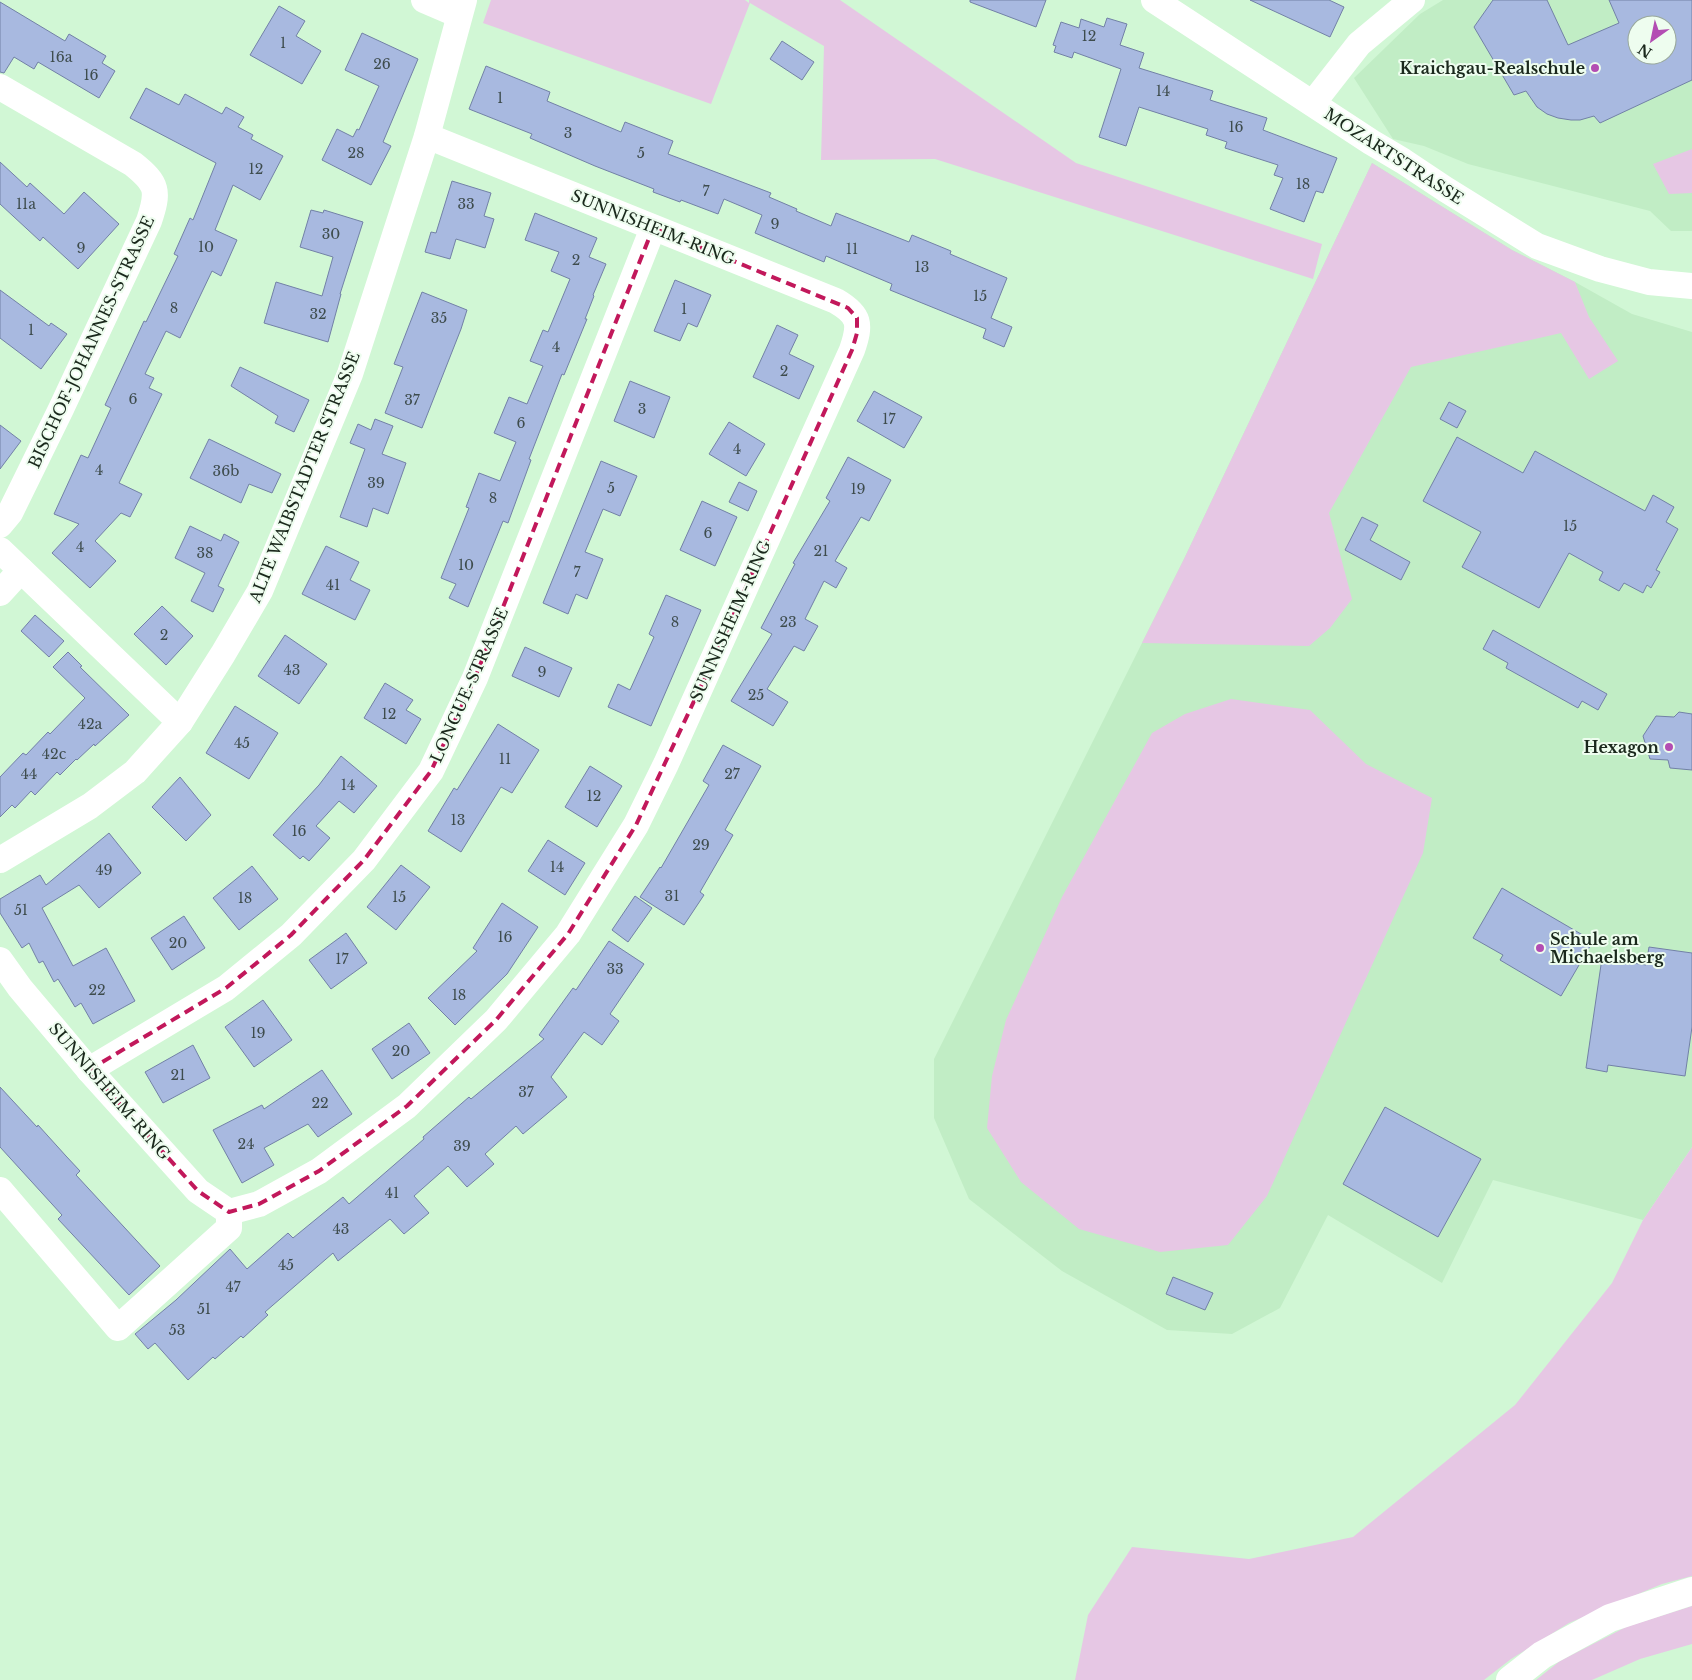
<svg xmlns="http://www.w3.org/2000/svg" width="1692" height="1680" viewBox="0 0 1692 1680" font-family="'Libre Baskerville',serif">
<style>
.built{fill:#c1edc5;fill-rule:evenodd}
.green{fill:#e6c7e4}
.building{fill:#a8b9e0;stroke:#7281a6;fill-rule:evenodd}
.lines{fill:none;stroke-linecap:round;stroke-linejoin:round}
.street{stroke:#fff;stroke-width:26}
.secondary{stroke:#fff;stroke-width:28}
.marked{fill:none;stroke:#c2185b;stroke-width:4;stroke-dasharray:10 6;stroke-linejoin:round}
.poi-dot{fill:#b34db3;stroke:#eefdef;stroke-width:2}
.labels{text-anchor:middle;stroke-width:4;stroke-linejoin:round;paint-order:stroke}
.number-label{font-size:14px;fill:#3e4c4d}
.poi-label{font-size:16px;font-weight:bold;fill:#1a281c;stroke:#eefdef;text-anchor:end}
.street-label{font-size:16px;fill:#1a281c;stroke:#eefdef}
</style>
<rect width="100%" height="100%" fill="#d1f7d5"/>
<g class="built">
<path d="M1443 0H1692V231H1671L1650 211 1468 164 1424 146 1393 139 1354 78 1420 14ZM1637 25H1667V55H1637Z"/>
<path d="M1372 163 1512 250 1575 282 1632 314 1692 332V1147L1643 1220 1493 1180 1442 1283 1328 1215 1280 1308 1232 1334 1167 1330 1062 1271 969 1199 934 1118V1059L1184 559Z"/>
</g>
<g class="green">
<path d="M491 0H745L749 3V0H840L1076 163 1322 244 1313 279 935 159 821 160 824 46 750 3 711 104 483 23Z"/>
<path d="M1692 149V193L1669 194 1653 164Z"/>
<path d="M1372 163 1512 250 1575 282 1589 317 1618 361 1589 379 1561 333 1411 367 1329 513 1352 599 1330 628 1309 646 1142 643 1184 559Z"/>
<path d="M1231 699 1310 710 1366 764 1432 798 1423 853 1267 1196 1228 1245 1160 1252 1079 1229 1021 1182 987 1128 992 1076 1006 1020 1062 897 1152 733 1185 714Z"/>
<path d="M1692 1147V1576L1662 1584 1569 1623 1511 1659 1484 1680H1075L1088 1615 1132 1547 1249 1559 1353 1537 1515 1405 1612 1283 1643 1220Z"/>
<path d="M1692 1606V1644L1640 1659 1592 1680H1536L1560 1661 1626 1627Z"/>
</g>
<g class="building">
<path d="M970 0H1046L1036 27 970 2Z"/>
<path d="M1250 0H1329L1344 7 1330 37Z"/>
<path d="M1493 0H1547L1568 45 1619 23 1609 0H1692V80L1600 123 1594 116 1580 120H1571L1558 118 1547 114 1537 107 1526 91 1514 95 1474 27ZM1637 25H1667V55H1637Z"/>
<path d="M0 2 65 41 69 34 106 56 102 63 115 71 99 98 38 62 34 69 14 57 4 73 0 72Z"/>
<path d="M279 6 305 21 296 36 321 51 302 84 250 55Z"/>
<path d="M1107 18 1127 24 1120 45 1144 53 1139 68 1213 91 1210 100 1267 118 1263 130 1337 158 1323 193 1316 191 1304 222 1270 209 1283 178 1274 175 1278 165 1225 148 1227 142 1206 135 1208 129 1139 107 1126 146 1099 137 1121 69 1074 52 1072 58 1054 52 1056 46 1053 45 1061 22 1079 28 1081 19 1104 27Z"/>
<path d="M362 33 418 59 383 142 391 146 371 185 322 160 337 129 353 137 357 129 359 130 379 86 345 70Z"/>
<path d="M782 41 814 62 802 80 770 59Z"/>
<path d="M486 66 550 92 547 101 621 132 625 122 673 141 668 154 771 193 769 197 797 209 796 211 831 226 836 213 909 242 912 235 951 251 950 254 1007 278 991 318 1012 327 1004 347 983 338 986 329 890 290 892 284 826 256 824 262 755 233 762 215 724 199 718 214 681 200 680 202 653 192 654 189 595 166 530 138 532 134 469 109Z"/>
<path d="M146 88 179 105 185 94 222 114 226 107 244 117 238 127 253 135 251 139 283 156 260 200 233 185 215 230 237 240 221 276 212 271 180 338 166 331 145 374 154 378 149 388 162 394 119 483 142 494 130 517 121 513 95 541 116 561 90 588 52 553 79 524 54 514 81 455 88 458 111 408 105 405 144 321 146 322 178 256 174 254 190 218 193 220 216 163 130 118Z"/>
<path d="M0 162 27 187 30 183 64 214 84 192 119 224 78 269 43 237 40 241 0 204Z"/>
<path d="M452 181 491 193 484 216 494 219 485 248 456 239 450 259 425 252 431 232 436 233Z"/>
<path d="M311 210 323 213 324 210 363 222 340 294H341L328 342 264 323 276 282 322 296 333 257 300 247Z"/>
<path d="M535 213 597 238 589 257 606 264 593 295 594 296 585 319H587L564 375 562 374 529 459 531 460 508 523 503 521 468 607 449 598 456 584 441 578 469 508 466 507 479 473 500 481 516 442 494 433 509 397 527 404 543 366 530 361 543 330 548 332 570 279 551 271 559 252 525 240Z"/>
<path d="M675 280 711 295 697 327 688 323 680 341 654 331Z"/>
<path d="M0 290 49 326 51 323 67 334 41 369 0 338Z"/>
<path d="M422 292 467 310 461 329 422 428 385 413 403 367 394 364Z"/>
<path d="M777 325 798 335 789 354 814 366 799 399 753 377Z"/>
<path d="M240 367 309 400 294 432 275 423 278 416 231 386Z"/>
<path d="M630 381 670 397 654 438 614 421Z"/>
<path d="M874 391 922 417 904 448 857 421Z"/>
<path d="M1449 402 1466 411 1457 428 1440 419Z"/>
<path d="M375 419 393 426 382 454 406 463 388 514 373 508 367 527 340 517 365 449 350 443 358 424 371 430Z"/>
<path d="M729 422 765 444 746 476 709 454Z"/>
<path d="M0 425 21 441 0 469Z"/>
<path d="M1457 437 1523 473 1535 451 1645 511 1653 495 1674 507 1666 522 1678 529 1656 570 1660 572 1651 588 1647 585 1643 593 1624 583 1619 591 1599 580 1603 572 1569 553 1539 608 1462 567 1481 532 1423 501Z"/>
<path d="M209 439 281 474 272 493 249 484 241 503 190 478Z"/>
<path d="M848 457 891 480 869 521 861 517 835 561 847 568 836 588 824 581 805 619 818 626 804 651 794 646 767 689 788 702 773 726 731 701 772 634 761 628 795 564 793 563 830 501 826 498Z"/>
<path d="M601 461 637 476 620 516 603 509 585 552 603 559 587 599 576 594 568 614 543 603Z"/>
<path d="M739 482 757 491 748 511 729 502Z"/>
<path d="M702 501 737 517 715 566 680 550Z"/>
<path d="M1362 517 1378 525 1370 540 1410 562 1401 580 1345 550Z"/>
<path d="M190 526 221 541 224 534 239 542 218 586 224 589 213 612 191 601 205 573 175 558Z"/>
<path d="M326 546 359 562 350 580 370 590 355 620 302 594Z"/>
<path d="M666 595 701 610 651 726 608 707 618 684 630 690 654 637 649 634Z"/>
<path d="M162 606 193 636 166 665 134 634Z"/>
<path d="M35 615 64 641 49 657 21 631Z"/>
<path d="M1493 630 1607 694 1598 710 1582 701 1578 708 1506 668 1508 663 1483 649Z"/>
<path d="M285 635 327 664 299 704 258 676Z"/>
<path d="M525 647 572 668 559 697 512 676Z"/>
<path d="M68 652 82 666 80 667 129 715 95 746 94 744 77 760 76 759 60 775 57 772 35 795 31 791 15 808 12 805 0 817V777L23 753 26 755 48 732 50 734 85 698 53 667Z"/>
<path d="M385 683 413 700 406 710 421 719 406 744 364 718Z"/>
<path d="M235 706 278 733 249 779 206 753Z"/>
<path d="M1679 712 1692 714V770L1670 768 1668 760 1650 759 1643 736 1656 716 1674 717Z"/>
<path d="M498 724 539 750 512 793 501 787 461 852 428 831 454 788 457 790Z"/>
<path d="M723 745 761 766 725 830 733 835 700 892 704 895 684 925 640 897 660 867 661 868 709 785 703 781Z"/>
<path d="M341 756 377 786 354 813 339 801 316 826 330 838 309 861 303 856 300 859 273 835 319 785Z"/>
<path d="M590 766 622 786 597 827 565 807Z"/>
<path d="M180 777 211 815 186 841 152 807Z"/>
<path d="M109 833 141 873 99 908 79 885 42 908 73 966 106 948 135 1001 93 1024 81 1003 75 1007 58 979 54 982 43 961 39 963 29 943 22 948 0 913V899L40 875 46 885Z"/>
<path d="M548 840 585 863 565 895 528 871Z"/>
<path d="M401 865 430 887 396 930 367 907Z"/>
<path d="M252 866 278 899 239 930 213 898Z"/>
<path d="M1502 888 1593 941 1561 996 1500 960 1503 955 1473 938Z"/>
<path d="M635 896 652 908 628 942 612 930Z"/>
<path d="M502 903 538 927 507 974 455 1025 428 998 477 951 473 948Z"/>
<path d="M184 916 205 948 172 970 151 938Z"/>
<path d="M346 933 367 963 331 989 309 960Z"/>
<path d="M609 941 644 964 610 1014 619 1021 602 1045 584 1032 551 1077 567 1097 523 1134 516 1126 485 1154 494 1164 467 1187 448 1166 414 1196 429 1213 404 1234 390 1219 338 1261 333 1253 265 1312 268 1315 243 1338 241 1336 215 1359 213 1357 188 1380 155 1343 148 1349 135 1334 176 1300 230 1249 247 1269 288 1233 293 1238 343 1197 349 1204 424 1139 423 1137 469 1097 471 1099 544 1039 539 1035 573 988 576 990Z"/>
<path d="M1649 947 1692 953V1027L1685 1076 1608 1065 1607 1072 1586 1068 1602 958 1646 965Z"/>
<path d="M263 1000 292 1040 254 1067 225 1027Z"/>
<path d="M409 1023 430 1053 392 1079 372 1049Z"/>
<path d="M193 1045 210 1078 163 1103 145 1072Z"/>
<path d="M322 1070 352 1114 318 1137 308 1124 264 1148 274 1165 242 1183 213 1130 262 1105 264 1109Z"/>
<path d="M0 1087 37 1127 38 1125 66 1156 80 1171 76 1175 160 1266 129 1295 58 1219 62 1215 0 1147Z"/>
<path d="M1385 1107 1481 1159 1438 1237 1343 1184Z"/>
<path d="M1173 1277 1213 1293 1205 1310 1166 1294Z"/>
</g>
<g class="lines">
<g class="street">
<path d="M424 0 459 15"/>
<path d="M1154 0 1371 142 1403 161 1445 189 1537 246 1600 269 1649 282 1692 286"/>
<path d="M0 87 133 164C158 184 159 191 149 221L61 409 10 513 0 525"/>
<path d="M1313 103 1359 44 1412 0"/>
<path d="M0 550 180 722"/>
<path d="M0 593 21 570"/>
<path d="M0 860 90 806 135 772 180 722 223 654 260 591 350 374 427 136 464 0"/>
<path d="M0 960 20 988 89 1070 198 1191 229 1212"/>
<path d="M89 1070 226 988 291 935 364 860 431 771 475 678 653 228"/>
<path d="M0 1190 118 1328 229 1228V1212L259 1204 319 1171 407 1106 496 1020 568 934 636 825 666 764 852 350C861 324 860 315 836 301L427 136"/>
</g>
<path class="secondary" d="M1510 1680 1542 1655 1610 1618 1692 1591"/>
</g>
<path class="marked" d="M653 228 848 308 857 318V333L852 350 717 652 636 825 568 934 496 1020 407 1106 319 1171 259 1204 229 1212 198 1191 89 1070 226 988 291 935 364 860 431 771 475 678Z"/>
<g class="poi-dot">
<circle cx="1595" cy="68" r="5"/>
<circle cx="1669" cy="747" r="5"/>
<circle cx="1540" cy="948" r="5"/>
</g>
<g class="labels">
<g class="number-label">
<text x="1089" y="41">12</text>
<text x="283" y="48">1</text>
<text x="61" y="62">16a</text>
<text x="382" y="69">26</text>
<text x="91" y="80">16</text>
<text x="1163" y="96">14</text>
<text x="500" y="103">1</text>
<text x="1236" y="132">16</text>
<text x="568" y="138">3</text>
<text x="356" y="158">28</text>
<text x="641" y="158">5</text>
<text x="256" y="174">12</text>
<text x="1303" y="189">18</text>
<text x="706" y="196">7</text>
<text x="26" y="209">11a</text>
<text x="466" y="209">33</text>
<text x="775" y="229">9</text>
<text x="331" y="239">30</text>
<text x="206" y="252">10</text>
<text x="81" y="253">9</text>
<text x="852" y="254">11</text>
<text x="576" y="265">2</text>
<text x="922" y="272">13</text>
<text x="980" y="301">15</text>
<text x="174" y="313">8</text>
<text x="684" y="314">1</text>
<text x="318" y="319">32</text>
<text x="439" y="323">35</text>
<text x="31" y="335">1</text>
<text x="556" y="352">4</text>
<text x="784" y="376">2</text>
<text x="133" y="404">6</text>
<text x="412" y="405">37</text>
<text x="642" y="414">3</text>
<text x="889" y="424">17</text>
<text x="521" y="428">6</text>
<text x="737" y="454">4</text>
<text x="99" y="475">4</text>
<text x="226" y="476">36b</text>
<text x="376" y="488">39</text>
<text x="611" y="493">5</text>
<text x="858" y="494">19</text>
<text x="493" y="503">8</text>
<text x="1570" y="531">15</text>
<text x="708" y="538">6</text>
<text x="80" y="552">4</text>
<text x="821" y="556">21</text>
<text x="205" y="558">38</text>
<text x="466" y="570">10</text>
<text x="577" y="577">7</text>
<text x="333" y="590">41</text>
<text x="675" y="627">8</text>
<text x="788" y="627">23</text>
<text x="164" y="640">2</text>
<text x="292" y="675">43</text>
<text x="542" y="677">9</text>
<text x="756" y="700">25</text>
<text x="389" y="719">12</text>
<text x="90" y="729">42a</text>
<text x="242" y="748">45</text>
<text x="54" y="759">42c</text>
<text x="505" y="764">11</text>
<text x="29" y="779">44</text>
<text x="732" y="779">27</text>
<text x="348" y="790">14</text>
<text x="594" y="801">12</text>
<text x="458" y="825">13</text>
<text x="299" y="836">16</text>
<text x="701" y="850">29</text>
<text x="557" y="872">14</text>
<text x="104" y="875">49</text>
<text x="672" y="901">31</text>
<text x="399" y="902">15</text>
<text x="245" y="903">18</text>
<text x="21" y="915">51</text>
<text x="505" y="942">16</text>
<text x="178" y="948">20</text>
<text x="342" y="964">17</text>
<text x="615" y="974">33</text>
<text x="97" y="995">22</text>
<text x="459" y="1000">18</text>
<text x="258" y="1038">19</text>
<text x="401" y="1056">20</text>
<text x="178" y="1080">21</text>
<text x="526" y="1097">37</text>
<text x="320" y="1108">22</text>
<text x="246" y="1149">24</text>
<text x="462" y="1151">39</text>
<text x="392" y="1198">41</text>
<text x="341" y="1234">43</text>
<text x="286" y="1270">45</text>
<text x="233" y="1292">47</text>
<text x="204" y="1314">51</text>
<text x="177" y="1335">53</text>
</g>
<g class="poi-label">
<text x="1585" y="74">Kraichgau-Realschule</text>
<text x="1659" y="753">Hexagon</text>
<text x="1550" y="945" text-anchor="start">Schule am<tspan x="1550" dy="18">Michaelsberg</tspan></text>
</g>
<g class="street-label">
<text transform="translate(1394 156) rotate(33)" y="6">MOZARTSTRASSE</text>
<text transform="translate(653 227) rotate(22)" y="6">SUNNISHEIM-RING</text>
<text transform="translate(91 342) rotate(-65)" y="6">BISCHOF-JOHANNES-STRASSE</text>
<text transform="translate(304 477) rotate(-68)" y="6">ALTE WAIBSTADTER STRASSE</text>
<text transform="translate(730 621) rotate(-66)" y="6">SUNNISHEIM-RING</text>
<text transform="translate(469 685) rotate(-66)" y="6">LONGUE-STRASSE</text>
<text transform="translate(110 1091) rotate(49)" y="6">SUNNISHEIM-RING</text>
</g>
</g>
<g transform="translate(1652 40) rotate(213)"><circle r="24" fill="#eefdef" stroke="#99a89b"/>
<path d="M0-4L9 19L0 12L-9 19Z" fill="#b34db3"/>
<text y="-8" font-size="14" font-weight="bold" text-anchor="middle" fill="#1a281c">N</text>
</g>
</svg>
